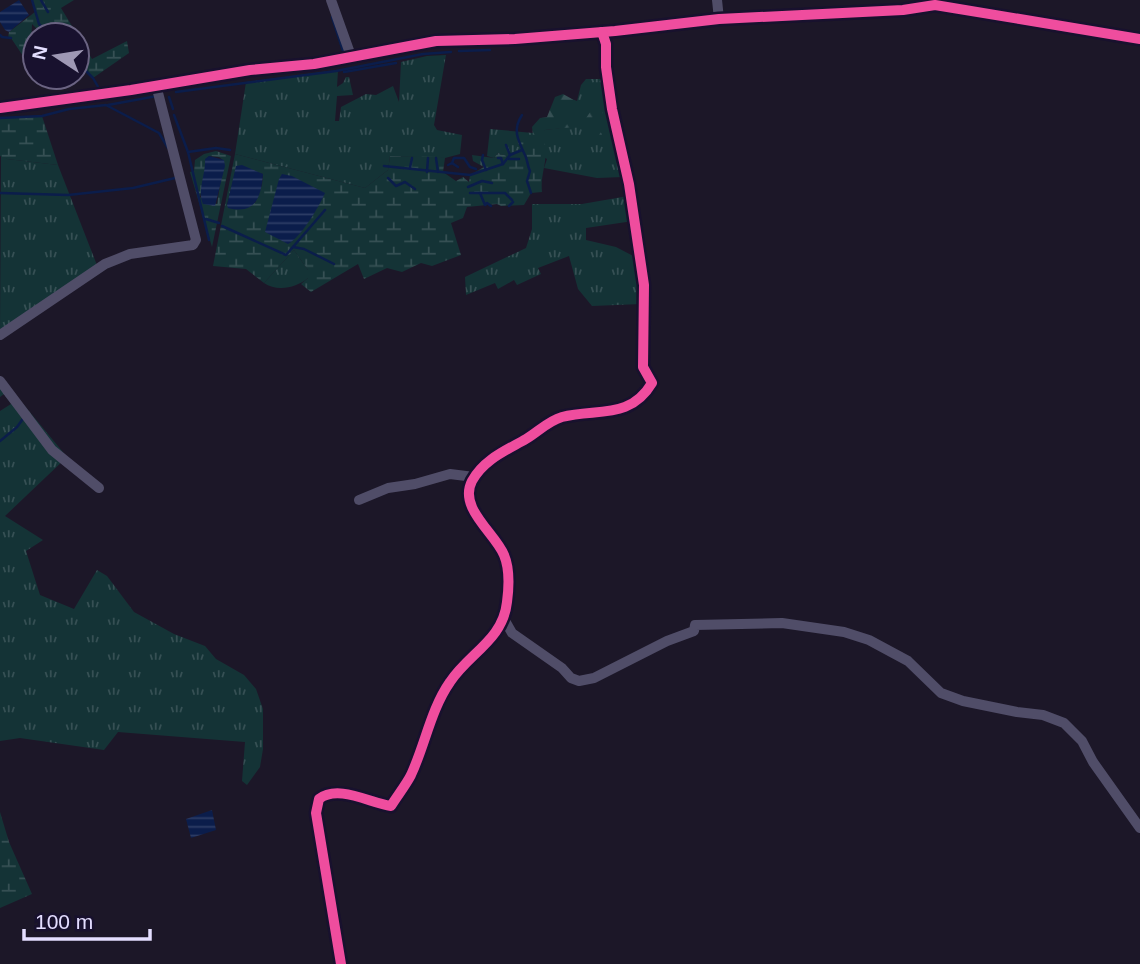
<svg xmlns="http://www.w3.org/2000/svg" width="1140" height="964" viewBox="0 0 1140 964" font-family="Helvetica,sans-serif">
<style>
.grass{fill:url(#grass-tufts)}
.forest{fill:url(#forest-firs)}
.wetland{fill:url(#wetland-marsh);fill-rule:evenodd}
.water{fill:url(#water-rules)}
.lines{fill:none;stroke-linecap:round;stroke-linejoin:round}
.stream{stroke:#0b1d4b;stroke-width:2.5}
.street{stroke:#504d68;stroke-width:10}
.cycleway-casing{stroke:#18112e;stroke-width:15}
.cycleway{stroke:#ef4d9e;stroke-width:10}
</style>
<defs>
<pattern id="grass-tufts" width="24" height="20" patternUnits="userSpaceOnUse" patternTransform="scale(1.75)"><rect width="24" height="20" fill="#143336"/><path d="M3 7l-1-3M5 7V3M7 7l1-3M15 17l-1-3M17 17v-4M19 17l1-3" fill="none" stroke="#365054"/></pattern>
<pattern id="forest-firs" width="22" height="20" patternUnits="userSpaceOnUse" patternTransform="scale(1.75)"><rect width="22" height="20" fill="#143336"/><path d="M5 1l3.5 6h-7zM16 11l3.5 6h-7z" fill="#365054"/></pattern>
<pattern id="wetland-marsh" width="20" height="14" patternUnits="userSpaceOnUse" patternTransform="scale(1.75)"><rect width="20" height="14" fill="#143336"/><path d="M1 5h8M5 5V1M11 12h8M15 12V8" fill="none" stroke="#365054"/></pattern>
<pattern id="water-rules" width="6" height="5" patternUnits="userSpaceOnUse" patternTransform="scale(1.75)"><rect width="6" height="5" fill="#0b1d4b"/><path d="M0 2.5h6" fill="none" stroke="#2e3d66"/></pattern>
</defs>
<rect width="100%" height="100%" fill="#1c1728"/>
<g class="grass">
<path d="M446 55 434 125 437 130 462 135 460 154 445 158 390 156 388 170 365 188 235 154 246 82 338 70 337 87 343 83 346 77H349L353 95 337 96 335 121H339L341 107 366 94 376 95 393 86 399 102 401 62 427 56Z"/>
<path d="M586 79H605L607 105 623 177 597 178 544 168 547 159 517 141 527 159 522 162 498 153 494 158 487 156 490 129 533 133V135L545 130 561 128 572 107V99L577 101 581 85Z"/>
<path d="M1 155 7 159 58 165 100 273 0 337Z"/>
<path d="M628 196 633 221 586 228V240L616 247 637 258 641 304 592 306 578 289 569 256 538 268 541 274 517 285 514 280 498 289 495 283 466 295 465 277 526 248 532 229V204H582Z"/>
<path d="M294 250 308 270V278C296 288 277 292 264 283Z"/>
<path d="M0 376 67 457 5 516 43 540 26 551 40 595 74 609 97 570 107 576 134 612 174 634 205 646 216 659 244 675 256 689 263 709V749L260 767 247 785 242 781 245 742 118 732 104 750 20 738 0 741V411L11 404 4 394 0 397Z"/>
</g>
<g class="forest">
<path d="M563 94 572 99V107L580 115 574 127 545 130 538 137 533 135 532 127 540 118 547 117 555 97Z"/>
<path d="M597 102 602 104 603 116 596 124 597 129 602 134 599 141 594 136H587L582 124Z"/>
</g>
<g class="wetland">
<path d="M32 0H74L61 8 92 59 127 41 129 53 93 78 77 62V35H40L41 33 32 24 31 44 35 40V49L23 56 11 38H8L9 32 35 12Z"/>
<path d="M42 116 58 165 7 159 0 156V118Z"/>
<path d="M522 137 545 144C548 162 540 175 542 192L531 193 524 205 501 206 497 204 467 207 463 218 451 223 461 255 432 266 421 263 402 272 387 268 364 279 358 264 311 292 301 284 308 278V270L294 250 264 283 246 269 213 266 235 154 365 188 388 170 390 156 439 157 445 158 443 172 456 181 463 177 469 182 470 175 484 167 473 161 472 155 494 158 498 153 507 156 517 150 521 161 527 159 517 141ZM237 166 263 174 262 185 255 203 227 204Z"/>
<path d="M216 151 231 156 212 247 190 172 194 171 195 160 204 154ZM209 156 219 157 224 161 217 204 200 197 206 169 205 160Z"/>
<path d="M0 812 9 842 32 894 0 908Z"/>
</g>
<g class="water">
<path d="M19 0 29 15 9 32 5 30 0 22V12Z"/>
<path d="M209 156 224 160 225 166 215 206 203 204C197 190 206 174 205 159Z"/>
<path d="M242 165 263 174C261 198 255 215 228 208L227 205 236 166Z"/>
<path d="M282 174 292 176 325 193C319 207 301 237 288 244L265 232 279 179Z"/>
<path d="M212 810 216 830 191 838 186 819Z"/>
</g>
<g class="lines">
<g class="stream">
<path d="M32 0 39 24 50 35"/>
<path d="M41 0 48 12"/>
<path d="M332 17 345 57"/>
<path d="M0 35 2 37 11 38"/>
<path d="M459 51 490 50"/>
<path d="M77 62 93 78 101 92"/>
<path d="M344 72 396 63"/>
<path d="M176 92 336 71 423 54 451 52"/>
<path d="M169 97 173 109"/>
<path d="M108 105 157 96"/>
<path d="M174 115 188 152 209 240"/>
<path d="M522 115C512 130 518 140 525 155 528 161 527 165 530 171L527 181 531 193"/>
<path d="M0 118 42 116 69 109 106 105 159 133 168 148"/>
<path d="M506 145 510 155"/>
<path d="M188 152 216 148 230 150"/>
<path d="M483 155 482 160 486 170"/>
<path d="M436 158 438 172"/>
<path d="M498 158H501L503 164"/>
<path d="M509 159H519"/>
<path d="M452 163 454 158H464L470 167 476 169"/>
<path d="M448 165 452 163 458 167"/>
<path d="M384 166 470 175 503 164 510 155 522 150"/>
<path d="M410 168 412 158"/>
<path d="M427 172 428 158"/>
<path d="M388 178 396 186 405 182 415 189"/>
<path d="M468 187 482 181 492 183"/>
<path d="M0 193 68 195 133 188 175 178"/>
<path d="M470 193H505L512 200"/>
<path d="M480 193 485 205 487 203 491 206"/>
<path d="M509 206 513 202"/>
<path d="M206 219 219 223"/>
<path d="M222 226 286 255 325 210"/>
<path d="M293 247 304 249 334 264"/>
<path d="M0 441 17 427 25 416"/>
</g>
<g class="street">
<path d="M331 0 351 56"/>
<path d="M717 0 719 19"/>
<path d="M0 108 131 90 250 70 314 64 436 41 515 39 615 31 719 19 903 10 935 5 1140 39"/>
<path d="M0 335 105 264 130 254 193 245 196 240 156 85"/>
<path d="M0 381 52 450 99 488"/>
<path d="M359 500 388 488 415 484 450 474 474 477"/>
<path d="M504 619 512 633 562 668 571 678 579 681 594 678 667 641 694 631 695 625 782 623 844 632 869 640 908 661 941 693 963 701 1017 712 1043 715 1064 723 1082 741 1093 762 1140 828"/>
<path d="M341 964 316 813 319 799C338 784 370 803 391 806 397 796 406 785 411 775 425 745 431 709 450 682 469 653 503 640 507 602 509 587 510 569 504 555 495 533 458 508 472 481 484 459 507 450 526 439 538 432 548 421 562 417 597 408 630 420 652 383L643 367 644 285 629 184 612 109 606 67V44L602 32"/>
</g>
<g class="cycleway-casing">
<g id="cycleway">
<path d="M0 108 131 90 250 70 314 64 436 41 515 39 615 31 719 19 903 10 935 5 1140 39"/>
<path d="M341 964 316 813 319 799C338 784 370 803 391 806 397 796 406 785 411 775 425 745 431 709 450 682 469 653 503 640 507 602 509 587 510 569 504 555 495 533 458 508 472 481 484 459 507 450 526 439 538 432 548 421 562 417 597 408 630 420 652 383L643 367 644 285 629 184 612 109 606 67V44L602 32"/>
</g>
</g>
<use href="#cycleway" class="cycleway"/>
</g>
<g transform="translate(56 56) rotate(282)"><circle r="33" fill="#18112e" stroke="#6a6382" stroke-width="2"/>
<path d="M0-5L12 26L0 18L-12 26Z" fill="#9e98b4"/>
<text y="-10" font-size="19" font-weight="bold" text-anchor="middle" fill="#e4deff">N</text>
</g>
<path d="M24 929v10h126v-10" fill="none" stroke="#e4deff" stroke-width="3.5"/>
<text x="35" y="929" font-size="21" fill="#e4deff" stroke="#18112e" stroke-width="5" paint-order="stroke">100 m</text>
</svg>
